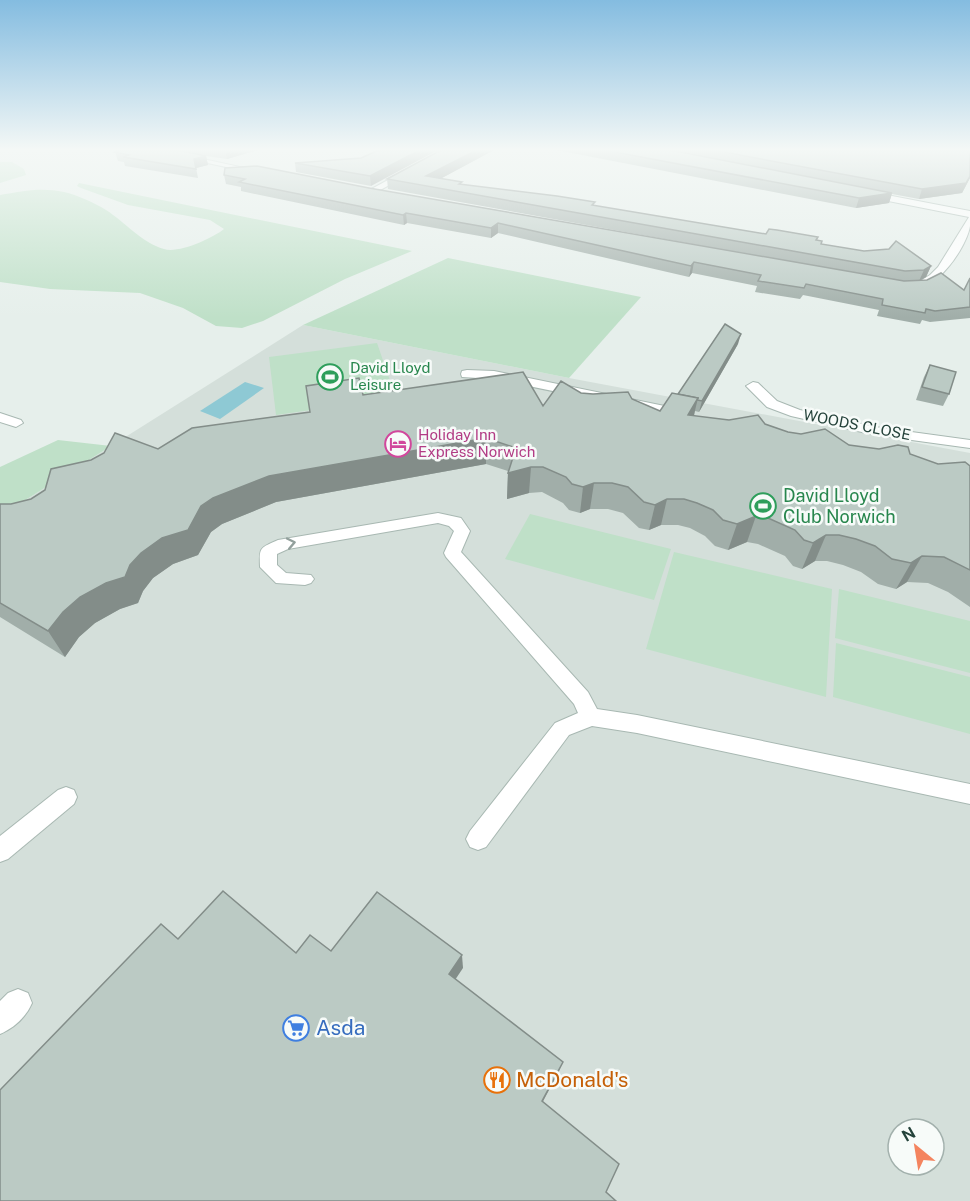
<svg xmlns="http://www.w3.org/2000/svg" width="970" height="1201" viewBox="0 0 970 1201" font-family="'Public Sans',sans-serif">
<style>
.built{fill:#d4dfda;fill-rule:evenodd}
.green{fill:#bfe0c8}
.water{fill:#8ec9d4}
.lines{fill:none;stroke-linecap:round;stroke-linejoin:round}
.minor-casing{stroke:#a8b8b2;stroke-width:2}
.minor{fill:#fff;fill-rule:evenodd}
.wall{fill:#a1aea9}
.shaded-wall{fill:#838d89}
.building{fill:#bbcac4;stroke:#838d89;stroke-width:1.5}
.oneway{stroke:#92a09c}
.labels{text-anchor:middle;stroke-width:5;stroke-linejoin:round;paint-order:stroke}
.far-leisure-label{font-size:15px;fill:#27864d;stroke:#f7fbf9;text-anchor:start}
.far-street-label{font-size:15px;fill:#24423a;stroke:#f7fbf9}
.far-hotel-label{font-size:15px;fill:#b23c85;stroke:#f7fbf9;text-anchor:start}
.leisure-label{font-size:18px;fill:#27864d;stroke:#f7fbf9;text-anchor:start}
.near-shop-label{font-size:21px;fill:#366cbe;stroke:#f7fbf9;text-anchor:start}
.near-food-label{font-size:21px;fill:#c56008;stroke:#f7fbf9;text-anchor:start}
</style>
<rect width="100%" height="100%" fill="#e6efeb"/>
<path class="built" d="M303 325 569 378 970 453V1201H0V516ZM898 1129H934V1165H898Z"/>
<g class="green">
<path d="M0 162H12L24 169 26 175 0 183Z"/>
<path d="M79 183 412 251 345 279 263 321 242 328 216 326 183 308 140 293 50 289 0 282V195C22 191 41 187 64 192 77 195 95 203 106 210 125 222 142 243 164 249 178 254 213 238 224 229L210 220 128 205 81 188 77 186Z"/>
<path d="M448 258 641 297 569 378 303 325Z"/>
<path d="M377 343 396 398 276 415 269 357Z"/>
<path d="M58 440 111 446 0 516V467Z"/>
<path d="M530 514 671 549 654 600 505 559Z"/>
<path d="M674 552 832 589 826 697 646 649Z"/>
<path d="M839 589 970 621V673L835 638Z"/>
<path d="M836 643 970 677V734L833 697Z"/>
</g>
<path class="water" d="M245 382 264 388 220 419 200 411Z"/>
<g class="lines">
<g class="minor-casing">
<g id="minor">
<path d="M146 150H162L263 172 259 174Z"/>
<path d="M443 150H453L373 194 366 192Z"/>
<path d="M866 191 970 211C970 216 970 221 970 226 967 247 935 293 911 289L910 287 930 275 938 267 969 217 863 196 862 194Z"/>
<path d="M467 370 494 371 684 410 691 414 684 418 494 379 462 377 461 374 462 371Z"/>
<path d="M753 382 758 383 777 401 800 410 875 427 970 440V448L875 435 791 416 767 407 746 386Z"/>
<path d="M0 413 21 420 23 423 16 427 0 422Z"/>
<path d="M438 513 461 518 470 531 461 552 588 692 597 709 637 715 970 784V804L637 733 592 726 569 735 486 847 478 850 470 847 466 839 470 831 555 723 578 713 574 704 446 557 444 553 454 531 449 526 438 523 288 549 277 554V565L286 573 311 575 314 579 311 583 305 585 276 583 260 567C259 547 260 548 278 540Z"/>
<path d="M66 787 74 790 77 797 74 804 8 859 0 862V836L58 790Z"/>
<path d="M18 989 28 993 32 1003C26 1017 14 1028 0 1034V1001L8 993Z"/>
</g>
</g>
<use href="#minor" class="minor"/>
</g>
<g class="wall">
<path d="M121 150H258L227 159 206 156 208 165 196 168 198 178 125 166 124 162 118 161 115 152Z"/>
<path d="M379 150 371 186 296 172 295 163 361 158Z"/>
<path d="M494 150 440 179 462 185 766 234 817 240 821 244 931 266 926 277 920 281 964 290 970 278V318L930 322 922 320 920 324 877 316 879 310 803 295 800 299 755 292 757 286 692 273 689 277 498 233 491 238 407 223 404 225 241 191V187L226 184 224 175 369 188 708 247 388 189 387 179Z"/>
<path d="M556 150H970V178L962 193 919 199 892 194 889 203 856 208Z"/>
<path d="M738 344 699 412 695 411 694 416 765 424 788 432 849 445 910 454 938 464 970 466V607L948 592 928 583 907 582 896 589 878 584 861 572 843 565 827 561H815L802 569 793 566 785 556 758 544 747 542 728 550 715 546 705 536 690 528 678 525H661L649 530 639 528 623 513 608 509H590L580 513 569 510 563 503 542 492 529 493 507 499 508 471 486 464 276 502 222 524 211 532 198 555 173 564 153 578 143 591 138 603 120 609 95 623 79 637 65 657 0 617V504H11L31 499 158 449 310 412 363 395 543 406 581 393 632 399 660 411 678 394Z"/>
<path d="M930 365 949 394 943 406 916 400 924 377Z"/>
</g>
<g class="shaded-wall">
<path d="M225 150H258L227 159Z"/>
<path d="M420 150H438L371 186 370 176Z"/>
<path d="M477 150H494L427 186 426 176Z"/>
<path d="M206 156 208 165 196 168 198 178 194 159Z"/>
<path d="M970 176V178L962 193 919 199 922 189Z"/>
<path d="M892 193 889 203 856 208 859 198Z"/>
<path d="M406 213 407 223 404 225 403 215Z"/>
<path d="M498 223V233L491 238V228Z"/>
<path d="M694 262 692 273 689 277 691 266Z"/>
<path d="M931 266 926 277 919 281 924 270Z"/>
<path d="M741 334 738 344 699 412 702 401Z"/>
<path d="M698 398 692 423 688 415Z"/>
<path d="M486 438V464L276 502 222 524 211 532 198 555 173 564 153 578 143 591 138 603 120 609 95 623 79 637 65 657 48 631 63 612 80 597 130 565 141 553 201 506 213 498 269 476Z"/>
<path d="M531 467 529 493 507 499 508 473Z"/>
<path d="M594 483 590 509 580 513 583 487Z"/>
<path d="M667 499 661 525 649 530 655 505Z"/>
<path d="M756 516 747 542 728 550 737 524Z"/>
<path d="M826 535 815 561 802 569 813 543Z"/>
<path d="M922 556 907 582 896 589 911 563Z"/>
<path d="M462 955 463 968 451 986 449 974Z"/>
<path d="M563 1062 559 1071 539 1109 542 1101Z"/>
</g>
<g class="building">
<path d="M121 150H178L206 156 194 159 196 169 123 157 129 155 115 152Z"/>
<path d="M379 150H420L370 176 295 163 361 158Z"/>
<path d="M441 150H477L426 176 462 182 459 184 557 196 595 202 592 205 766 234 769 229 777 230 818 237 816 240 822 241 821 244 864 251 889 249 896 241 931 266 924 270 905 271 387 179Z"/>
<path d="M604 150H670L892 193 859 198Z"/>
<path d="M713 150H970V176L966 183 922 189Z"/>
<path d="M257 166 369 188 904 281 927 280 941 273 964 290 970 278V307L935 311 926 309 925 313 882 305 883 299 806 284 804 288 758 281 761 275 694 262 691 266 498 223 491 228 406 213 403 215 239 182 245 179 224 175 225 168Z"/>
<path d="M725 324 741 334 702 401 697 400 698 398 678 394Z"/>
<path d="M930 365 956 372 949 394 922 387Z"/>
<path d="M523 372 543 406 561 381 581 393 593 394 628 392 632 399 660 411 672 393 698 398 688 415 729 420 758 415 765 424 788 432 801 434 825 429 849 445 879 449 898 445 908 447 910 454 938 464 965 462 970 466V570L944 557 922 556 911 563 892 559 875 546 856 539 839 535H826L813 543 804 540 795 530 768 518 756 516 737 524 723 520 713 510 697 503 684 499H667L655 505 644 502 628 487 612 483H594L583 487 572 484 566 477 543 467H531L508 473 516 448 486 438 269 476 213 498 201 506 188 530 162 538 141 553 130 565 125 577 106 583 80 597 63 612 48 631 0 603V504H11L31 499 45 490 51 469 91 460 104 453 115 433 158 449 192 428 310 412 306 386 359 378 363 395Z"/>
<path d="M223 891 296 953 310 935 331 951 377 892 462 955 449 974 563 1062 542 1101 619 1164 606 1192 616 1201H0V1090L161 924 178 939Z"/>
</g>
<defs><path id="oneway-chevron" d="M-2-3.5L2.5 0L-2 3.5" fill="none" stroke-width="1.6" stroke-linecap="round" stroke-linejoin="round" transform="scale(1.5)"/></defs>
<use class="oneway" href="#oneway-chevron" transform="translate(291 543) rotate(-12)"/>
<linearGradient id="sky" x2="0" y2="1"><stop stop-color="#84bce0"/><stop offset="0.47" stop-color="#f4f8f6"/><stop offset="1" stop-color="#f4f8f6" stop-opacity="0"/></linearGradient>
<rect width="970" height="318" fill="url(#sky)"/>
<defs>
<g id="stadium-ring" transform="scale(1.35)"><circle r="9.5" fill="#f7fbf9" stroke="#2e9e5b" stroke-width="1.5"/><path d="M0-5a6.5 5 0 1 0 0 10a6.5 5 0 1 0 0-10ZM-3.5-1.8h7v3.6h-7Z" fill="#2e9e5b"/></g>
<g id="hotel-ring" transform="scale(1.35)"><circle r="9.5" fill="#f7fbf9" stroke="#d1479c" stroke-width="1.5"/><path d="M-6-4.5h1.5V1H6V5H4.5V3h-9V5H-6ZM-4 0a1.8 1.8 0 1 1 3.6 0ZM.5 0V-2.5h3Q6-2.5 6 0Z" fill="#d1479c"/></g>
<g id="supermarket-ring" transform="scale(1.35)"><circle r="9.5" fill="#f7fbf9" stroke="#3f7fe0" stroke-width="1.5"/><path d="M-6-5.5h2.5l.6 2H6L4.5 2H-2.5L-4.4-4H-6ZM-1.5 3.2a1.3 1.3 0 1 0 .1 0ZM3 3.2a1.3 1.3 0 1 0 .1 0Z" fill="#3f7fe0"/></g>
<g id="restaurant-ring" transform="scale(1.35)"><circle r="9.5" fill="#f7fbf9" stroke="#e8710a" stroke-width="1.5"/><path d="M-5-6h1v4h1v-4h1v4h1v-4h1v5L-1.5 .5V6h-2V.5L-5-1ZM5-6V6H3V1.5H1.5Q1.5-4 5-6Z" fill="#e8710a"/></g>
</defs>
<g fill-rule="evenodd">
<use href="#stadium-ring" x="330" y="377"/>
<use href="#hotel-ring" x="398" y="444"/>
<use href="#stadium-ring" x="763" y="506"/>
<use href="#supermarket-ring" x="296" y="1028"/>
<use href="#restaurant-ring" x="497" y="1080"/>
</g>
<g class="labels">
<g class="far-leisure-label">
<text x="350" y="373">David Lloyd<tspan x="350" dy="17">Leisure</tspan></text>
</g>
<g class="far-street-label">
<text transform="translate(857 425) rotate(11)" y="5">WOODS CLOSE</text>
</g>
<g class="far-hotel-label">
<text x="418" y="440">Holiday Inn<tspan x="418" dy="17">Express Norwich</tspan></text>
</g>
<g class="leisure-label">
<text x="783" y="502">David Lloyd<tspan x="783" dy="21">Club Norwich</tspan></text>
</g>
<g class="near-shop-label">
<text x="316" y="1035">Asda</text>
</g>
<g class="near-food-label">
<text x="516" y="1087">McDonald's</text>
</g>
</g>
<g transform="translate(916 1147) rotate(330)"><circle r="28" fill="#f7fbf9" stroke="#a3b1ad" stroke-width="1.5"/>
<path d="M0-4.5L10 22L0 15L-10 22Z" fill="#f4845f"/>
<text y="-9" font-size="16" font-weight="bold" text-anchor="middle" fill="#24423a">N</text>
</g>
</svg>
